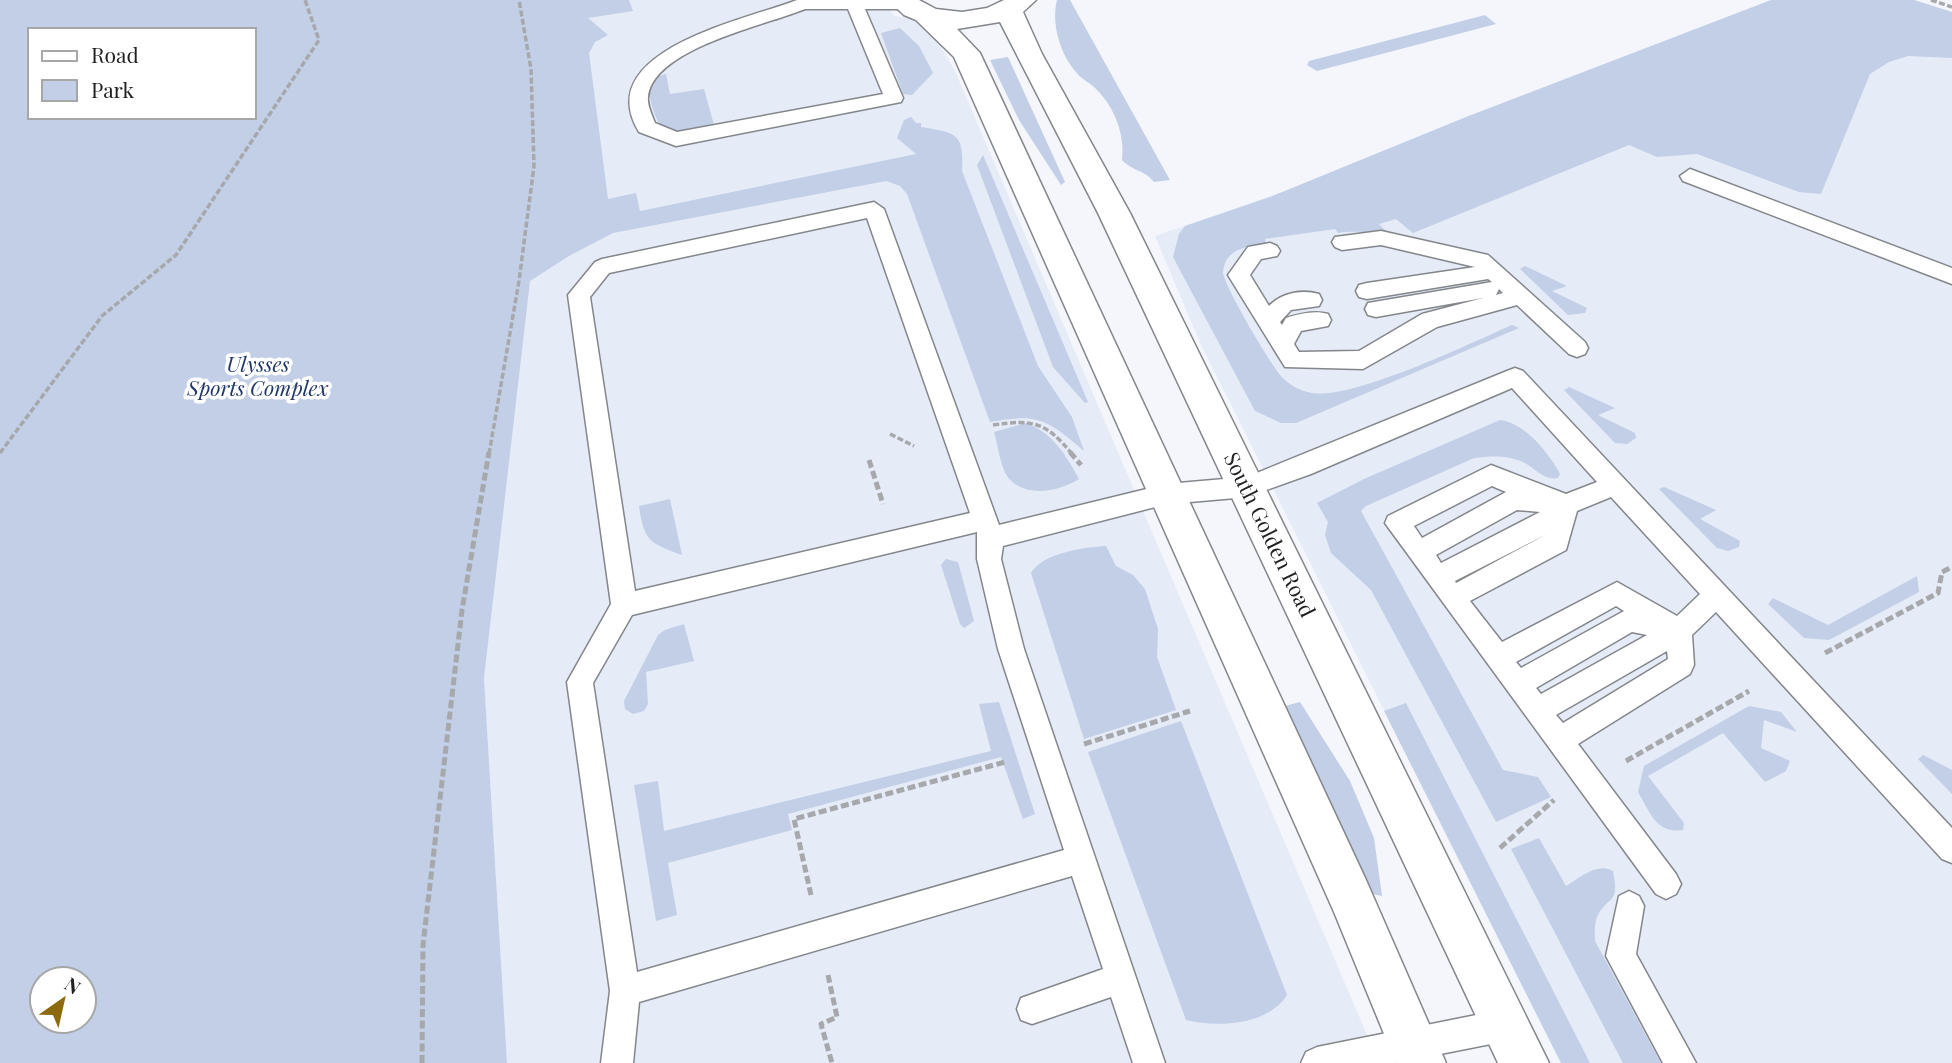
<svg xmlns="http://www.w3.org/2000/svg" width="1952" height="1063" viewBox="0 0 1952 1063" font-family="'Playfair Display',serif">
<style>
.built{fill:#e5ebf7}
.green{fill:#c2cfe7;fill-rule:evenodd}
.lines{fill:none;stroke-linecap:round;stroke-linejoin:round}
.lane-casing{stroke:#83868a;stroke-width:3}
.secondary-casing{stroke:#83868a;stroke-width:3}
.path-far1{stroke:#a6a8ac;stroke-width:3.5;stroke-dasharray:6 2.5;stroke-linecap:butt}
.path{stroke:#a6a8ac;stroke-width:5;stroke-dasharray:8 3.5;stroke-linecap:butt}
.lane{fill:#fff;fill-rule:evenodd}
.secondary{fill:#fff;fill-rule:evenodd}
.labels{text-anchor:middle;stroke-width:7;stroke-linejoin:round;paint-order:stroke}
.park-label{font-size:21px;font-style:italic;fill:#203767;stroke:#fff}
.street-label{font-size:21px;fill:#212224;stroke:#fff}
</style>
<rect width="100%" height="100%" fill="#f4f6fc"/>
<g class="built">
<path d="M547 0H883L894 16 908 18 931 30 955 71 1379 1063H507L484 678 529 281Z"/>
<path d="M1816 0H1915L1952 12V1063H1561L1202 347 1155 236 1611 79Z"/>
</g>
<g class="green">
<path d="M0 0H629L633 11 588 18 608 35 595 42 589 53 608 199 636 193 640 211 916 154 897 138 904 120 911 117 916 123H921V127C957 133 964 133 962 171L1038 366 1072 417 1084 451C1048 420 1038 413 990 422L907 194 900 186 886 181 613 233 569 256 530 281 484 678 507 1063H0ZM30 30H254V117H30ZM42 979H84V1021H42Z"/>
<path d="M1057 0H1070L1170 180 1154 182C1145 170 1132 171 1122 160 1125 135 1115 108 1097 90 1091 83 1082 80 1076 72 1060 54 1051 23 1057 0Z"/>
<path d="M1771 0H1914L1952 12V58L1908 56 1889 62 1870 74 1821 194 1799 192 1697 154 1657 157 1629 145 1413 233 1396 219 1379 224 1387 232C1371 234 1355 230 1338 233L1335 229 1265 239 1266 243C1252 246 1232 247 1225 263 1224 266 1223 270 1223 273 1225 287 1270 364 1281 376 1289 385 1300 391 1312 393 1353 400 1471 343 1512 325L1519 328 1296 423H1281L1255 411 1173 257 1179 234 1185 226 1270 197 1466 117Z"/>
<path d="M1485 15 1496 24 1317 71 1307 65 1309 61Z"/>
<path d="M900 28 919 46 933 73 912 95 903 94 881 33Z"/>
<path d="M1008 57 1065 182 1061 185 1019 120 990 60Z"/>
<path d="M666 74 670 94 704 89 714 125C672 133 659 142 649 94L659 76Z"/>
<path d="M983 155 1088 402 1085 403 1053 367 977 165Z"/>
<path d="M1525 266 1567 286 1552 291 1587 308 1585 313 1568 315 1520 269Z"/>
<path d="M1569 387 1615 408 1598 415 1635 433 1636 438 1627 444 1615 443 1564 390Z"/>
<path d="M1500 420C1525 423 1549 453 1560 474L1558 478C1544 481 1535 468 1523 462 1508 455 1490 456 1474 458L1366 506 1361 511 1503 770 1538 777 1551 797 1496 822 1371 590 1331 553 1325 535 1328 522 1317 503 1364 479Z"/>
<path d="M1026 423C1053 433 1066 455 1079 479 1058 492 1024 499 1007 476 1000 465 998 445 994 432Z"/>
<path d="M1664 487 1716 510 1700 519 1740 541 1739 547 1728 551 1717 548 1659 489Z"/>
<path d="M670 499 682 555C649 543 644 541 639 506Z"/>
<path d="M1106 546 1116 566 1133 575 1145 589 1158 629 1157 657 1176 710 1084 739 1031 573C1042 553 1085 547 1106 546Z"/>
<path d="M946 559 958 562 974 621 964 628 960 624 941 565Z"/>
<path d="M1917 576 1919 592 1829 640 1804 638 1768 604 1773 598 1828 625Z"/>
<path d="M684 624 694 661 646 672 648 704 644 711 633 714 625 709 624 701 658 635 665 630Z"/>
<path d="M999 702 1035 814 1023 819 1001 757 788 814 792 830 668 863 677 915 656 921 634 785 658 781 664 831 991 751 979 704Z"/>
<path d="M1300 702 1350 781 1374 838 1382 896 1372 894 1285 706Z"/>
<path d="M1406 703 1590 1063H1561L1384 711Z"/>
<path d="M1749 706 1781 712 1797 732 1764 720 1761 748 1790 761 1786 771 1765 782 1723 733 1648 776 1684 823 1683 830C1656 834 1650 812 1638 792L1644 766Z"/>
<path d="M1181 721 1287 995C1269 1025 1217 1028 1186 1020L1088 752Z"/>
<path d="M1923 755 1952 770V794L1918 759Z"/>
<path d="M1539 838 1566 886C1580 878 1597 862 1613 871 1620 906 1608 894 1597 917 1594 923 1595 934 1595 941L1661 1063H1623L1511 849Z"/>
</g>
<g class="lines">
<g class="lane-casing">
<g id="lane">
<path d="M797 0H911L914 4 911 8 905 9H865L903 98 901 102 676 146 639 132C589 50 749 19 797 0ZM805 9H848L883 94 677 132 655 123C652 115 647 105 648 97 653 48 767 25 805 9Z"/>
<path d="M1690 169 1952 268V284L1683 181 1680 176Z"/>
<path d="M874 202 884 209 999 525 1167 484 1247 477 1507 371 1515 368 1523 371 1952 828V863L1942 859 1716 612 1692 635 1694 665 1690 674 1578 744 1676 874 1681 884 1676 894 1666 899 1656 894 1385 523 1388 516 1491 465 1566 494 1597 482 1512 388 1311 474 1247 497 1167 504 1003 546 1001 559 1024 649 1165 1063H1133L1111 997 1032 1024 1021 1020 1017 1009 1021 998 1103 969 1072 876 639 1002 633 1063H601L610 991 567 682 611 604 568 295 595 262 602 259ZM867 218 970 513 635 591 590 297 609 273ZM1492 486 1506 492 1422 538 1414 526ZM1611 497 1700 594 1677 616 1617 582 1502 642 1470 601 1566 550 1577 511ZM1517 510 1540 512 1441 563 1436 555ZM977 532V559L998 649 1064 850 637 972 593 683 632 615ZM1547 534 1456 583 1455 581ZM1616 606 1624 611 1521 668 1516 662ZM1632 632 1647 635 1541 694 1536 688ZM1667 651 1668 659 1563 723 1556 715Z"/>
<path d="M1381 231 1488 255 1585 342 1588 348 1585 354 1577 357 1569 354 1517 305 1437 327 1363 369 1285 367 1228 275 1248 247 1270 243 1277 246 1280 251 1277 256 1261 259 1250 275 1269 306C1281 293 1302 289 1319 294L1322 300 1319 306 1291 310 1280 322 1282 325 1286 318C1299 314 1315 310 1328 314L1331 320 1328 326 1301 331 1294 344 1299 352 1359 351 1422 314 1483 298 1376 317 1368 315 1365 309 1368 303 1492 282 1488 279 1367 299 1359 297 1356 291 1359 285 1367 283 1475 267 1381 245 1342 250 1335 247 1332 242 1335 237ZM1499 289 1503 293 1496 295Z"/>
<path d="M1629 891 1639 896 1644 906 1636 954 1696 1063H1663L1606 956 1619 896Z"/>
<path d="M1506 1009 1517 1014 1522 1025 1517 1036 1506 1041 1395 1063H1301L1306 1052 1317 1047Z"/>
</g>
</g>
<g class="secondary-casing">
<path id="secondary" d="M888 0H919L936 9 962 12 987 8 1004 0H1036L1023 12 1042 54 1130 213 1549 1063H1498L1098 213 1000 22 957 29 980 53 1366 880 1446 1063H1396L1334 912 954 57 916 20 904 15Z"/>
</g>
<g class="path-far1">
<path d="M1931 0 1952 7"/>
<path d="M993 425C1033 419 1046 422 1072 454"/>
<path d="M890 434 914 446"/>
<path d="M0 453 102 316 176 255 319 40 305 0"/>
<path d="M489 454 519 281 534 166 531 69 519 0"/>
</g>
<g class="path">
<path d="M1070 452 1081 465"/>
<path d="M869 460 883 504"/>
<path d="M1825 653 1938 593 1942 572 1952 567"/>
<path d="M1084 744 1190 711"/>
<path d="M1626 761 1749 691"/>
<path d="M1500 848 1554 800"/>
<path d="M811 895 794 819 1005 762"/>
<path d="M828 975 837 1017 821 1024 832 1063"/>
<path d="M422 1063 423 945 462 610 489 452"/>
</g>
<use href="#lane" class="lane"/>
<use href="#secondary" class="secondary"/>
</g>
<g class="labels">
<g class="park-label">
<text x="258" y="372">Ulysses<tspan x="258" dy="24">Sports Complex</tspan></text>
</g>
<g class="street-label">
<text transform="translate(1269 535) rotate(64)" y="7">South Golden Road</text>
</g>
</g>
<rect x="28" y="28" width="228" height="91" fill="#ffffff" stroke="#a6a7a7" stroke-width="2"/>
<rect x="42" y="51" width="35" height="10" fill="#ffffff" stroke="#a6a7a7" stroke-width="2"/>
<text x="91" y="63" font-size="21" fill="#212224">Road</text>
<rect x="42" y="80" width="35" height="21" fill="#c2cfe7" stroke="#a6a7a7" stroke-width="2"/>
<text x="91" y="98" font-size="21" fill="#212224">Park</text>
<g transform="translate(63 1000) rotate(34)"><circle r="33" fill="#ffffff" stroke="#a6a7a7" stroke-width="2"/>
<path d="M0-5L12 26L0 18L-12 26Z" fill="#8e6a0e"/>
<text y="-10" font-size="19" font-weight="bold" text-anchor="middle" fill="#212224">N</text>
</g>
</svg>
